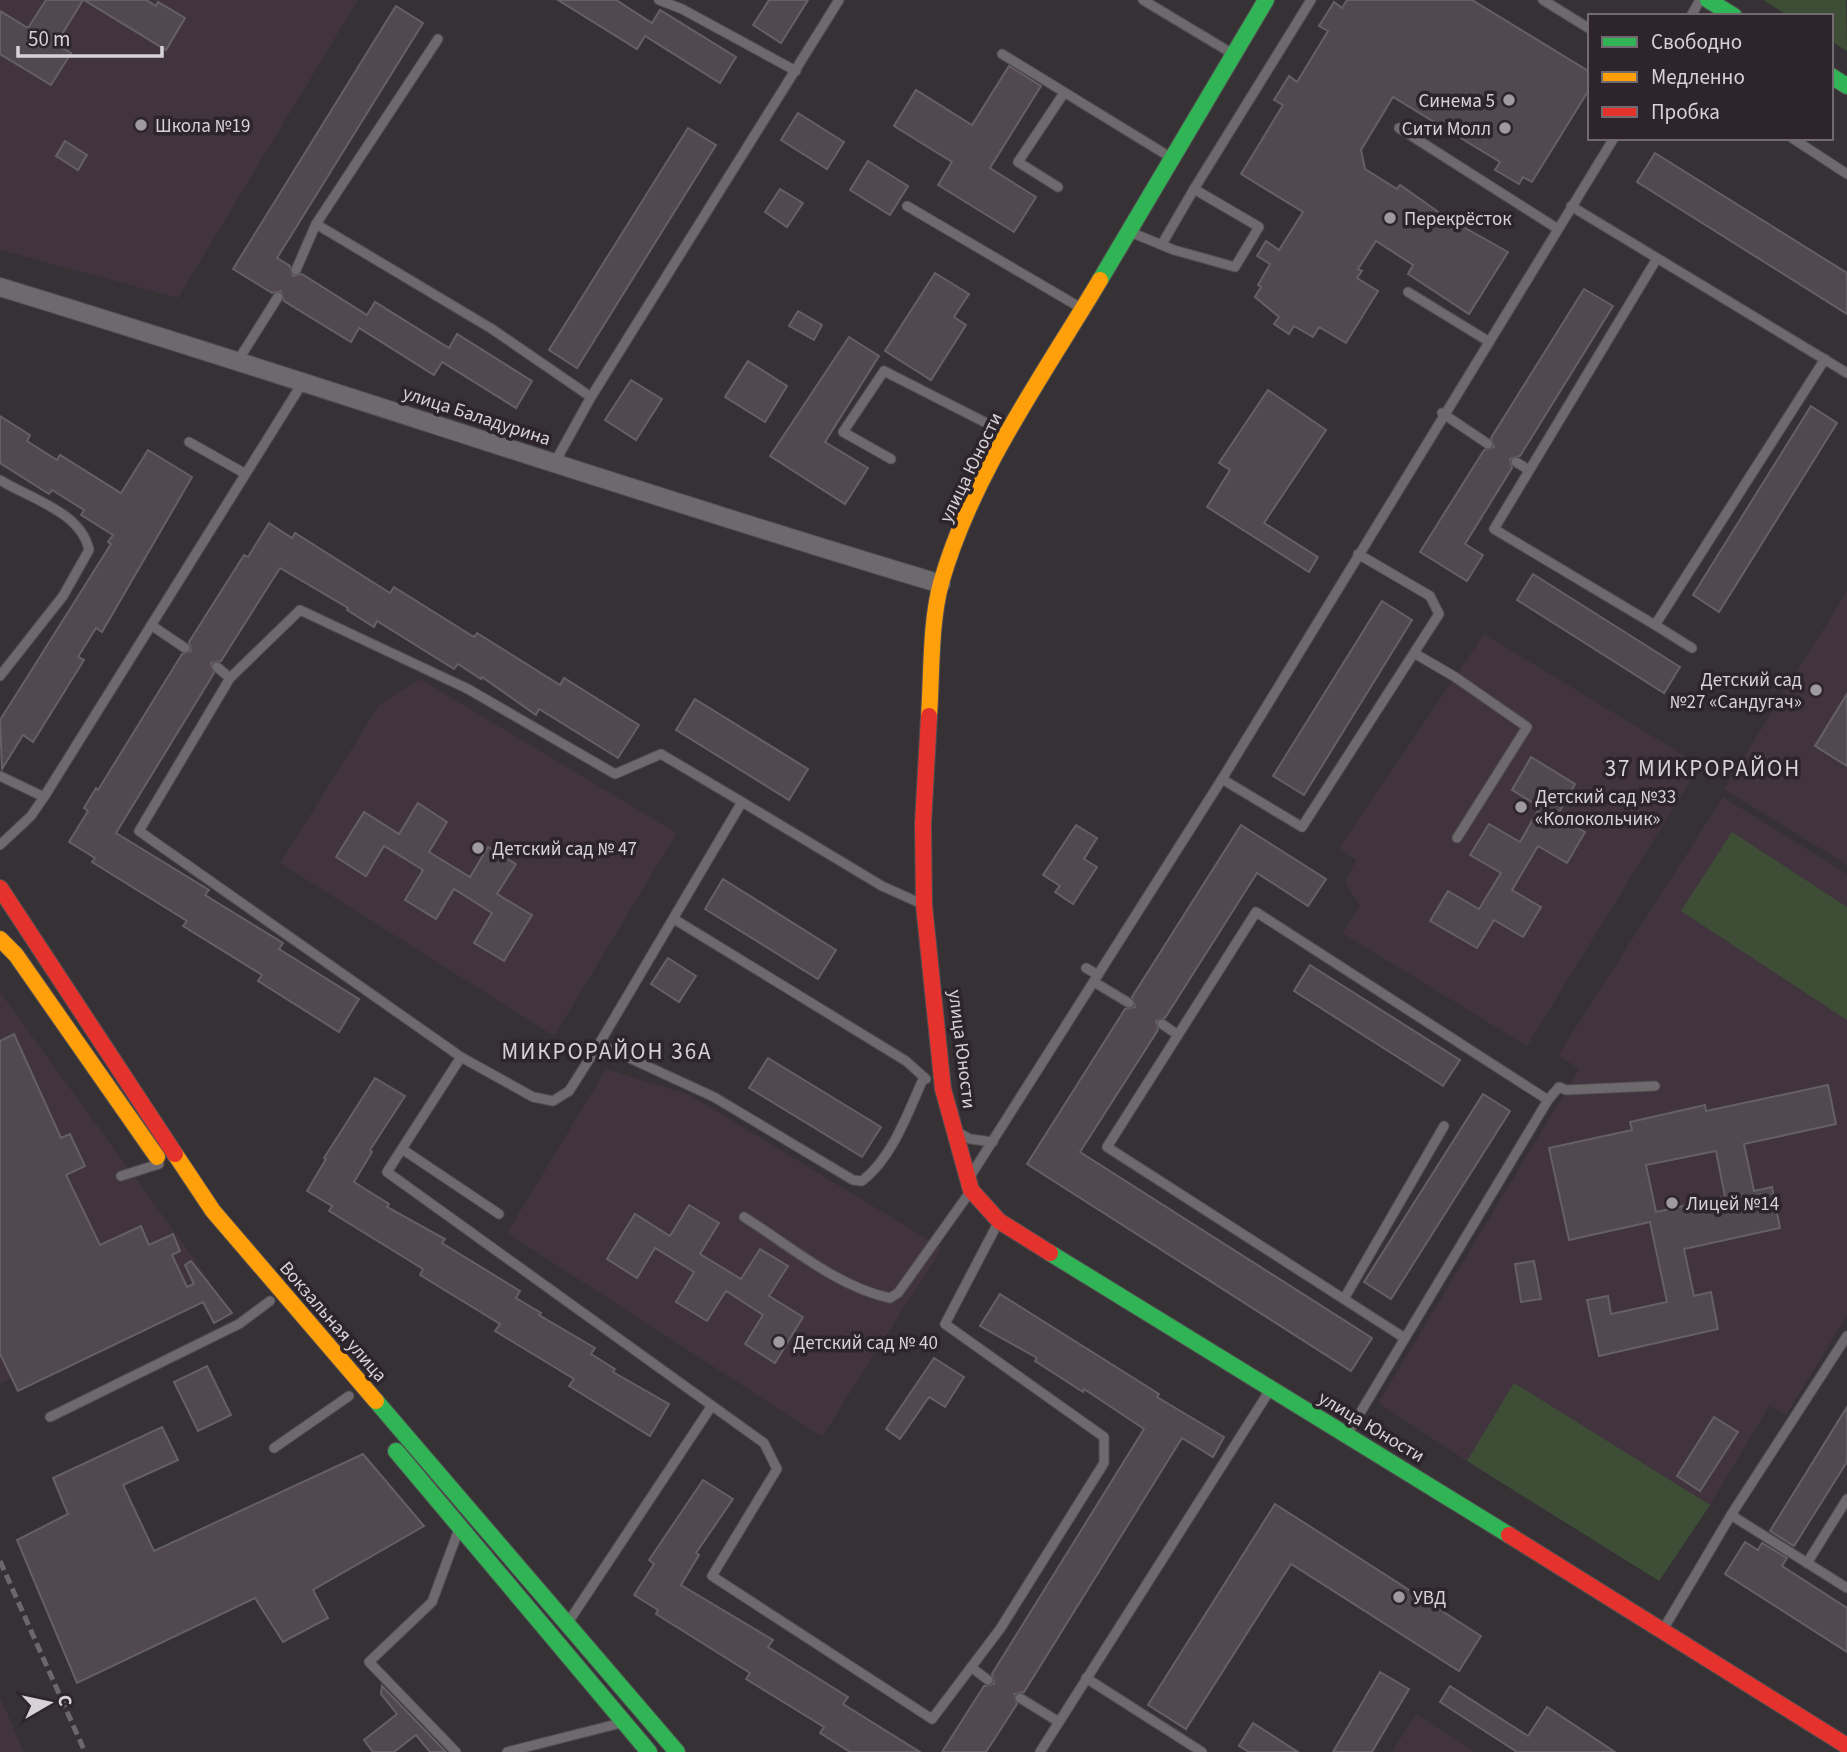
<svg xmlns="http://www.w3.org/2000/svg" width="1847" height="1752" viewBox="0 0 1847 1752" font-family="'Source Sans 3',sans-serif">
<style>
.built{fill:#41343e}
.green{fill:#3e4e36}
.building{fill:#524850;stroke:#646063;stroke-width:2;fill-rule:evenodd}
.lines{fill:none;stroke-linecap:round;stroke-linejoin:round}
.lane-casing{stroke:#514e51;stroke-width:11}
.street-casing{stroke:#514e51;stroke-width:20}
.fast-casing{stroke:#514e51;stroke-width:18}
.slow-casing{stroke:#514e51;stroke-width:18}
.jam-casing{stroke:#514e51;stroke-width:18}
.lane{stroke:#6d696c;stroke-width:9}
.street{stroke:#6d696c;stroke-width:18}
.fast{stroke:#30b455;stroke-width:16}
.slow{stroke:#ff9f0a;stroke-width:16}
.jam{stroke:#e5322d;stroke-width:16}
.rail{stroke:#6b686b;stroke-width:5;stroke-dasharray:10 5;stroke-linecap:butt}
.poi-dot{fill:#9e9a9d;stroke:#2d252b;stroke-width:2.5}
.labels{text-anchor:middle;stroke-width:7;stroke-linejoin:round;paint-order:stroke}
.poi-label{font-size:19px;fill:#d7d2d6;stroke:#2d252b;text-anchor:start}
.street-label{font-size:19px;fill:#d7d2d6;stroke:#2d252b}
.quarter-label{font-size:23px;letter-spacing:2px;fill:#d7d2d6;stroke:#2d252b}
</style>
<rect width="100%" height="100%" fill="#353134"/>
<g class="built">
<path d="M0 0H358L178 298 0 250Z"/>
<path d="M1847 591V865L1724 789Z"/>
<path d="M1484 634 1700 765 1527 1046 1342 933 1360 906 1345 882 1356 860 1339 848Z"/>
<path d="M420 679 677 833 554 1036 280 863 379 705Z"/>
<path d="M1723 797 1847 874V1316L1786 1415 1769 1406 1710 1505 1514 1384 1467 1461 1378 1403 1579 1069 1558 1055Z"/>
<path d="M0 992 211 1282 0 1384Z"/>
<path d="M606 1069 690 1095 942 1248 822 1437 507 1233Z"/>
<path d="M0 1697 24 1752H0Z"/>
<path d="M1416 1714 1475 1752H1392Z"/>
</g>
<g class="green">
<path d="M1763 0H1846L1847 51 1831 41V16H1789Z"/>
<path d="M1732 832 1847 907V1020L1681 911Z"/>
<path d="M1514 1383 1710 1505 1659 1581 1467 1461Z"/>
</g>
<g class="building">
<path d="M46 0H83L56 44 71 53 51 85 0 54V11L28 28Z"/>
<path d="M84 0H146L156 6 158 2 185 18 166 50Z"/>
<path d="M558 0H616L652 23 660 10 736 57 720 83 645 36 637 49Z"/>
<path d="M769 0H808L781 43 753 25Z"/>
<path d="M1347 0H1472L1590 72V88L1532 182 1523 177 1519 184 1495 170 1500 162 1393 97 1361 150 1365 169 1397 189 1400 185 1444 216 1508 252 1469 314 1408 274 1413 265 1376 241 1358 269 1362 271 1357 278 1378 291 1346 343 1319 327 1313 337 1294 326 1289 334 1274 324 1279 317 1255 297 1261 287 1258 285 1270 264 1257 256 1266 241 1279 250 1303 212 1241 174 1283 105 1274 100 1289 76 1297 82 1328 31 1319 26 1334 2 1342 8Z"/>
<path d="M396 6 423 23 277 258 290 266 293 276 302 274 367 315 375 302 449 348 457 334 532 381 516 408 442 362 434 375 359 328 351 342 284 301 281 291 272 293 233 269Z"/>
<path d="M1009 66 1041 86 990 168 1036 197 1014 232 938 185 952 162 894 126 916 90 972 125Z"/>
<path d="M798 113 844 142 827 169 781 140Z"/>
<path d="M688 128 716 145 577 368 549 350Z"/>
<path d="M65 141 87 155 78 170 56 156Z"/>
<path d="M1655 153 1847 273V314L1637 182Z"/>
<path d="M868 161 908 186 890 215 850 190Z"/>
<path d="M780 189 803 203 787 227 765 212Z"/>
<path d="M935 273 969 294 954 317 966 325 931 380 885 351Z"/>
<path d="M1584 289 1613 306 1520 456 1510 459 1512 468 1465 544 1483 555 1467 581 1420 552 1484 450 1494 447 1491 438Z"/>
<path d="M798 311 822 325 814 340 789 326Z"/>
<path d="M849 337 879 356 825 442 868 468 845 504 770 456Z"/>
<path d="M748 361 787 386 765 422 725 397Z"/>
<path d="M631 380 662 399 636 440 605 420Z"/>
<path d="M1268 390 1326 430 1264 523 1318 557 1309 572 1207 507 1230 470 1219 463Z"/>
<path d="M1811 406 1837 423 1719 612 1693 595Z"/>
<path d="M0 416 30 435 27 441 57 460 60 455 121 493 148 450 192 477 102 632 96 628 78 657 84 660 33 742 23 735 2 769 0 720 111 544 108 542 113 535 81 515 84 510 52 490 49 494 0 463Z"/>
<path d="M269 523 292 538 295 533 390 593 394 587 474 637 477 633 560 685 564 678 639 725 618 758 539 709 536 715 482 677 481 679 458 664 454 669 377 621 374 627 347 610 348 608 280 568 221 661 211 663 214 673 116 833 209 890 205 895 283 943 279 949 359 999 339 1032 258 981 262 975 183 926 187 921 92 862 95 858 69 842 88 811 84 808 96 788 98 790 182 654 191 651 189 642 244 555 248 557Z"/>
<path d="M1533 574 1680 667 1664 693 1517 600Z"/>
<path d="M1382 601 1412 620 1304 795 1273 776Z"/>
<path d="M1847 694V766L1815 746Z"/>
<path d="M695 699 808 769 789 800 676 730Z"/>
<path d="M1531 757 1575 784 1557 816 1585 832 1567 863 1538 846 1512 890 1541 907 1523 937 1494 920 1477 948 1430 921 1448 891 1479 909 1501 873 1470 855 1489 824 1520 842 1540 807 1512 790Z"/>
<path d="M418 803 447 822 429 852 470 877 488 847 516 864 497 894 532 915 504 961 474 943 492 913 454 889 436 919 405 900 423 870 384 846 366 876 336 857 364 812 399 834Z"/>
<path d="M1076 825 1097 838 1084 859 1097 867 1073 904 1055 892 1060 886 1043 875Z"/>
<path d="M1241 825 1326 879 1308 906 1257 873 1165 1018 1156 1021 1158 1030 1080 1152 1372 1338 1351 1371 1027 1164 1125 1009 1135 1007 1132 997Z"/>
<path d="M723 879 836 950 818 979 705 909Z"/>
<path d="M668 958 696 976 679 1002 651 984Z"/>
<path d="M1310 965 1460 1060 1443 1086 1294 991Z"/>
<path d="M14 1034 61 1138 70 1134 85 1166 66 1175 100 1245 141 1226 149 1245 173 1234 180 1251 172 1255 187 1287 194 1284 185 1265 191 1261 232 1313 214 1323 203 1302 18 1391 0 1354V1041Z"/>
<path d="M768 1058 881 1127 862 1157 749 1088Z"/>
<path d="M375 1078 405 1096 370 1150 372 1152 354 1182 389 1204 387 1207 445 1239 442 1243 520 1291 516 1298 541 1313 539 1315 595 1348 591 1354 615 1369 613 1372 669 1404 650 1436 569 1386 574 1379 495 1331 500 1324 420 1275 423 1269 329 1211 332 1206 307 1191 326 1159 324 1158Z"/>
<path d="M1828 1085 1836 1124 1744 1144 1754 1191 1772 1187 1780 1228 1684 1249 1694 1296 1711 1292 1718 1329 1599 1356 1587 1300 1608 1296 1611 1314 1667 1302 1650 1222 1569 1240 1549 1148 1632 1130 1630 1122 1705 1105 1706 1111ZM1716 1151 1725 1197 1656 1212 1646 1165Z"/>
<path d="M1483 1094 1510 1111 1391 1299 1364 1282Z"/>
<path d="M689 1205 719 1223 700 1254 741 1279 760 1249 788 1266 769 1296 803 1317 775 1363 745 1344 763 1315 726 1291 707 1321 676 1302 694 1272 655 1248 637 1278 607 1259 635 1214 670 1236Z"/>
<path d="M1534 1261 1541 1299 1521 1302 1515 1264Z"/>
<path d="M1000 1294 1159 1394 1157 1397 1224 1437 1213 1457 1182 1438 1024 1692 1014 1694 1017 1704 986 1752H942L984 1686 994 1684 992 1674 1144 1429 1084 1389 1083 1392 1035 1361 1037 1358 980 1326Z"/>
<path d="M934 1358 964 1377 945 1407 929 1397 900 1439 886 1429Z"/>
<path d="M207 1366 231 1415 198 1431 174 1382Z"/>
<path d="M1847 1407V1462L1794 1546 1770 1531Z"/>
<path d="M1714 1417 1738 1432 1700 1491 1677 1476Z"/>
<path d="M162 1427 178 1460 123 1485 154 1551 363 1454 424 1526 313 1590 328 1618 283 1642 255 1598 77 1683 17 1540 68 1514 53 1478Z"/>
<path d="M703 1480 733 1499 696 1553 699 1555 681 1585 773 1640 768 1647 848 1697 843 1704 920 1752H850L820 1733 824 1727 746 1679 750 1673 656 1614 658 1610 634 1595 654 1564 649 1560Z"/>
<path d="M1275 1504 1481 1636 1459 1671 1291 1564 1186 1729 1148 1705Z"/>
<path d="M1745 1542 1758 1550 1762 1543 1787 1558 1782 1566 1847 1608V1652L1725 1574Z"/>
<path d="M1380 1672 1409 1689 1372 1752H1333Z"/>
<path d="M382 1686 446 1752H430L416 1735 394 1752H373L364 1740 397 1714 381 1694Z"/>
<path d="M1450 1686 1528 1736 1547 1707 1615 1752H1517L1440 1702Z"/>
<path d="M1253 1723 1298 1752H1249L1239 1746Z"/>
</g>
<g class="lines">
<g class="lane-casing">
<g id="lane">
<path d="M659 0 682 9 796 71"/>
<path d="M1143 0 1233 54"/>
<path d="M1543 0 1590 29"/>
<path d="M1691 16 1700 0"/>
<path d="M438 39 316 224 492 329 591 397"/>
<path d="M1002 54 1170 157"/>
<path d="M1399 128 1558 229"/>
<path d="M1792 138 1847 174"/>
<path d="M1058 187 1018 162 1064 93"/>
<path d="M1194 189 1311 0"/>
<path d="M907 206 1081 308"/>
<path d="M1571 206 1847 373"/>
<path d="M1130 232 1174 250 1235 267 1259 227 1194 189 1162 244"/>
<path d="M1656 260 1494 529 1655 625 1825 359"/>
<path d="M296 270 316 224"/>
<path d="M1408 292 1488 341"/>
<path d="M239 359 278 297"/>
<path d="M1442 413 1488 444"/>
<path d="M189 442 244 473"/>
<path d="M891 459 843 432 884 371 1006 433"/>
<path d="M555 462 591 397 839 0"/>
<path d="M1516 462 1529 470"/>
<path d="M0 480C31 499 81 512 89 550L63 596 0 676"/>
<path d="M151 625 185 648"/>
<path d="M1655 625 1692 648"/>
<path d="M1414 653 1455 677 1527 727 1457 838"/>
<path d="M217 667 230 678"/>
<path d="M0 776 44 797"/>
<path d="M1222 779 1302 827 1439 614 1430 596 1358 554"/>
<path d="M742 802 661 754 615 774 468 689 300 610 230 678 139 831 461 1057 533 1097 553 1101 569 1091 599 1044 742 802 882 886 922 904"/>
<path d="M0 845 31 816 44 797 303 382"/>
<path d="M674 919 906 1061 926 1079"/>
<path d="M1086 968 1098 975"/>
<path d="M1094 982 1129 1003"/>
<path d="M1162 1024 1178 1035"/>
<path d="M599 1044 714 1097 853 1180 862 1181C893 1157 908 1112 924 1077"/>
<path d="M461 1057 387 1172 764 1443 777 1469 712 1576 932 1719 1000 1629 1104 1463V1437L945 1324 999 1221"/>
<path d="M1548 1100 1559 1087 1566 1090 1655 1086"/>
<path d="M961 1134 970 1139 993 1142"/>
<path d="M402 1149 499 1214"/>
<path d="M971 1175 1222 779 1614 138"/>
<path d="M121 1176 159 1164"/>
<path d="M744 1217C789 1245 837 1287 890 1298L898 1293 970 1192"/>
<path d="M1345 1297 1444 1126"/>
<path d="M50 1417 239 1324 270 1301"/>
<path d="M1348 1433 1548 1100 1256 912 1107 1147 1403 1337"/>
<path d="M274 1448 349 1396"/>
<path d="M1731 1515 1847 1588"/>
<path d="M1807 1563 1847 1499"/>
<path d="M569 1621 711 1407"/>
<path d="M1664 1628 1731 1515 1847 1336"/>
<path d="M971 1667 988 1680"/>
<path d="M1086 1678 1202 1752"/>
<path d="M1020 1698 1059 1722"/>
<path d="M456 1752 369 1662 432 1602 459 1529"/>
<path d="M507 1752 621 1723"/>
<path d="M1040 1752 1270 1390"/>
</g>
</g>
<g class="street-casing">
<path id="street" d="M0 287C315 383 626 490 941 584"/>
</g>
<g class="fast-casing">
<g id="fast">
<path d="M1708 0 1734 16"/>
<path d="M1831 76 1847 86"/>
<path d="M1100 280 1266 0"/>
<path d="M1050 1253 1509 1535"/>
<path d="M376 1401 677 1752"/>
<path d="M396 1451 649 1752"/>
</g>
</g>
<g class="slow-casing">
<g id="slow">
<path d="M929 716C932 673 930 624 941 583 972 474 1043 376 1100 280"/>
<path d="M0 939 16 955 157 1157"/>
<path d="M175 1154 213 1211 376 1401"/>
</g>
</g>
<g class="jam-casing">
<g id="jam">
<path d="M929 716 923 824 924 905 943 1089 971 1190 999 1221 1050 1253"/>
<path d="M0 888 175 1154"/>
<path d="M1509 1535 1847 1746"/>
</g>
</g>
<use href="#lane" class="lane"/>
<use href="#street" class="street"/>
<use href="#fast" class="fast"/>
<use href="#slow" class="slow"/>
<use href="#jam" class="jam"/>
<path class="rail" d="M0 1561 85 1752"/>
</g>
<g class="poi-dot">
<circle cx="1509" cy="100" r="7"/>
<circle cx="141" cy="125" r="7"/>
<circle cx="1505" cy="128" r="7"/>
<circle cx="1390" cy="218" r="7"/>
<circle cx="1816" cy="690" r="7"/>
<circle cx="1521" cy="807" r="7"/>
<circle cx="478" cy="848" r="7"/>
<circle cx="1672" cy="1203" r="7"/>
<circle cx="779" cy="1342" r="7"/>
<circle cx="1399" cy="1597" r="7"/>
</g>
<g class="labels">
<g class="poi-label">
<text x="1495" y="107" text-anchor="end">Синема 5</text>
<text x="155" y="132">Школа №19</text>
<text x="1491" y="135" text-anchor="end">Сити Молл</text>
<text x="1404" y="225">Перекрёсток</text>
<text x="1802" y="686" text-anchor="end">Детский сад<tspan x="1802" dy="22">№27 «Сандугач»</tspan></text>
<text x="1535" y="803">Детский сад №33<tspan x="1535" dy="22">«Колокольчик»</tspan></text>
<text x="492" y="855">Детский сад № 47</text>
<text x="1686" y="1210">Лицей №14</text>
<text x="793" y="1349">Детский сад № 40</text>
<text x="1413" y="1604">УВД</text>
</g>
<g class="street-label">
<text transform="translate(477 415) rotate(18)" y="7">улица Баладурина</text>
<text transform="translate(970 467) rotate(-64)" y="7">улица Юности</text>
<text transform="translate(963 1049) rotate(83)" y="7">улица Юности</text>
<text transform="translate(334 1321) rotate(49)" y="7">Вокзальная улица</text>
<text transform="translate(1372 1426) rotate(31)" y="7">улица Юности</text>
</g>
<g class="quarter-label">
<text x="1703" y="776">37 МИКРОРАЙОН</text>
<text x="607" y="1059">МИКРОРАЙОН 36А</text>
</g>
</g>
<rect x="1588" y="14" width="245" height="126" fill="#2d252b" stroke="#716a6f" stroke-width="2"/>
<rect x="1602" y="37" width="35" height="10" fill="#30b455" stroke="#716a6f" stroke-width="2"/>
<text x="1651" y="49" font-size="21" fill="#d7d2d6">Свободно</text>
<rect x="1602" y="72" width="35" height="10" fill="#ff9f0a" stroke="#716a6f" stroke-width="2"/>
<text x="1651" y="84" font-size="21" fill="#d7d2d6">Медленно</text>
<rect x="1602" y="107" width="35" height="10" fill="#e5322d" stroke="#716a6f" stroke-width="2"/>
<text x="1651" y="119" font-size="21" fill="#d7d2d6">Пробка</text>
<g transform="translate(49 1703) rotate(81)" stroke="#2d252b" stroke-width="5" paint-order="stroke">
<path d="M0-5L12 26L0 18L-12 26Z" fill="#d7d2d6"/>
<text y="-10" font-size="19" font-weight="bold" text-anchor="middle" fill="#d7d2d6">С</text>
</g>
<path d="M18 46v10h144v-10" fill="none" stroke="#d7d2d6" stroke-width="3.5"/>
<text x="28" y="46" font-size="21" fill="#d7d2d6" stroke="#2d252b" stroke-width="5" paint-order="stroke">50 m</text>
</svg>
